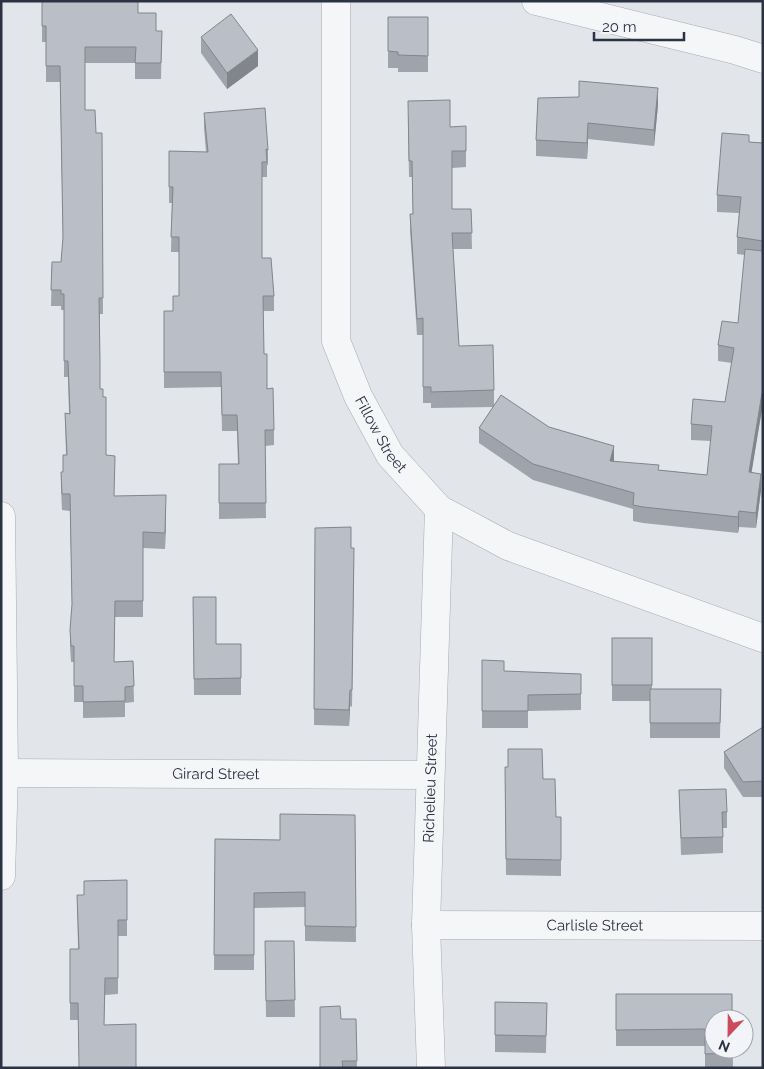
<svg xmlns="http://www.w3.org/2000/svg" width="764" height="1069" viewBox="0 0 764 1069" font-family="Raleway,sans-serif">
<style>
.lines{fill:none;stroke-linecap:round;stroke-linejoin:round}
.minor-casing{stroke:#a7acb4;stroke-width:29}
.minor{stroke:#f5f6f8;stroke-width:28}
.wall{fill:#9fa3ab}
.shaded-wall{fill:#82858b}
.building{fill:#b9bec7;stroke:#82858b}
.labels{text-anchor:middle;stroke-width:4;stroke-linejoin:round;paint-order:stroke}
.street-label{font-size:15px;fill:#2b3242;stroke:#f2f4f7}
</style>
<rect width="100%" height="100%" fill="#e2e5ea"/>
<g class="lines">
<g class="minor-casing">
<g id="minor">
<path id="s1" d="M336 1V341L358 396 390 455 439 509 508 546 763 638"/>
<path d="M536 1 735 50 763 59"/>
<path d="M1 516 4 772 1 876"/>
<path id="s2" d="M1 773 430 775"/>
<path id="s3" d="M426 925 763 926"/>
<path id="s4" d="M431 1068 426 925 439 509"/>
</g>
</g>
<use href="#minor" class="minor"/>
</g>
<g class="wall">
<path d="M42 1 138 13 156 31H162L161 79H135V63H85V110L96 133H102L103 314H100V389L106 455 114 496 166 511 165 549 143 548V617H115L114 662 133 661 134 702 125 703V717L83 718V702H74V662H71L70 646V630L72 607 70 511 62 510 61 488V472H63L66 455 65 413 69 414 68 377H64V310H61V306H51L52 262H61L63 240 60 82H46V42H42Z"/>
<path d="M388 17 428 33V72H398V68H388Z"/>
<path d="M201 37 258 66 227 89 201 53Z"/>
<path d="M538 98 658 105 654 146 588 139 587 159 536 156V140Z"/>
<path d="M204 113 268 150V165H267V177H262V258L274 296V311H263L264 354 267 389 274 430V445L265 446 266 518 219 519V480L238 464 237 431H222L221 387 164 388V311H173L179 296V252H171L172 203H169V151L206 152 204 128Z"/>
<path d="M408 118 450 127 466 151V167L452 168V209H471L472 249H453L459 346 494 390V405L549 427 614 461 659 470 707 475 711 441 691 440V424L725 402 732 363 718 361V345L738 323 745 255 737 254V237L739 213 717 212V195L749 142 763 143V409H762L751 473 761 490 756 528 739 527 738 533 643 523 633 521V509L533 480 479 443V428L493 407 431 408V403H423V335H417L410 230V214H413L412 177H409Z"/>
<path d="M315 528 351 548 354 565 352 707 350 706 349 726 314 725Z"/>
<path d="M193 597 216 644H241V695H194Z"/>
<path d="M612 638H652V689H721L720 738H650V701H612Z"/>
<path d="M482 660 504 671 581 674V710L528 711V728H482Z"/>
<path d="M763 727V797H743L724 768V752Z"/>
<path d="M505 767 543 779 556 817 561 860V876L506 875Z"/>
<path d="M679 790 727 812V828H723V853L681 855Z"/>
<path d="M355 815 356 942 305 941V907L254 908V970H214L215 839 280 840Z"/>
<path d="M127 880V936H118V994L105 995 104 1025 78 1020H70V949H78L77 895H84V881Z"/>
<path d="M265 941H294L295 1017H266Z"/>
<path d="M616 994H732L733 1068H705V1046H616Z"/>
<path d="M495 1002 547 1003 546 1053 495 1052Z"/>
<path d="M341 1019H356L357 1068H320Z"/>
</g>
<g class="shaded-wall">
<path d="M258 50V66L227 89V73Z"/>
<path d="M658 88V105L654 146V130Z"/>
<path d="M588 123V139L587 159V143Z"/>
<path d="M762 393V409L749 488V472Z"/>
<path d="M614 446V462L610 461Z"/>
<path d="M761 474V490L756 528V513Z"/>
<path d="M166 495V511L165 549V533Z"/>
<path d="M739 511V527L738 533V517Z"/>
<path d="M350 690V706L349 726V710Z"/>
</g>
<g class="building">
<path d="M42 1H138V13H156V31H162L161 63H135L136 47H85V110H95L96 133H102L103 298H99L100 361V389H103V397H106V455L115 456 114 496 166 495 165 533 143 532V601H115L114 662 133 661 134 686 125 687V701L83 702V686H74V646H71L70 630 72 604 70 494H62L61 472H63V455H67L65 413 70 414 68 361H64V294H61V290H51L52 262H61L63 237 60 66H46V26H42Z"/>
<path d="M231 14 258 50 227 73 201 37Z"/>
<path d="M388 17H428V56L398 55V52L388 51Z"/>
<path d="M579 81 658 88 654 130 588 123 587 143 536 140 538 98 579 97Z"/>
<path d="M450 100V127L466 126V151H452V209H471L472 233H452L459 346 493 345 494 390 431 392V387H423V318L417 319 410 214H413L412 161H409L408 101Z"/>
<path d="M265 108 268 150 266 149 267 162H262V258H271L274 296H263L264 354H267V389L273 388 274 430H265L266 503H219V464H239L237 415H222L221 372H164V311H173V296H179V237H171L173 187H169V151L208 152 204 113Z"/>
<path d="M722 133 749 135V142L763 143V241L737 237 741 197 717 195Z"/>
<path d="M745 249 763 251V393H762L749 472 761 474 756 513 739 511 738 517 643 507 633 505 634 493 533 464 479 428 501 395 549 427 614 446 610 461 659 465 658 470 707 475 712 426 691 424 693 399 725 402 734 348 718 345 722 321 738 323Z"/>
<path d="M351 527V548H354L352 690H350L349 710 314 709 315 528Z"/>
<path d="M193 597H216V644H241V678L194 679Z"/>
<rect x="612" y="638" width="40" height="47"/>
<path d="M482 660 504 661V671L581 674V694L528 695V711H482Z"/>
<path d="M650 689H721L720 723H650Z"/>
<path d="M763 727V781L743 782 724 752Z"/>
<path d="M508 749H542L543 779H555L556 817H561V860L506 859 505 767H508Z"/>
<path d="M726 789 727 812H722L723 837 681 838 679 790Z"/>
<path d="M280 814 355 815 356 927 305 926V892L254 893V955H214L215 839 280 840Z"/>
<path d="M127 880V920H118V978H105L104 1025 136 1024V1068H79L78 1003H70V949H79L77 895H84V881Z"/>
<path d="M265 941H294L295 1000 266 1001Z"/>
<path d="M616 994H732V1019H714V1049H733V1053L705 1054V1029L616 1030Z"/>
<path d="M495 1002 547 1003 546 1036 495 1035Z"/>
<path d="M340 1006 341 1019H356L357 1061H342L343 1068H320V1007Z"/>
</g>
<g class="labels">
<g class="street-label">
<text dy="5" stroke="none"><textPath href="#s1" startOffset="444">Fillow Street</textPath></text>
<text dy="5" stroke="none"><textPath href="#s2" startOffset="215">Girard Street</textPath></text>
<text dy="5" stroke="none"><textPath href="#s4" startOffset="280">Richelieu Street</textPath></text>
<text dy="5" stroke="none"><textPath href="#s3" startOffset="169">Carlisle Street</textPath></text>
</g>
</g>
<rect width="764" height="1069" fill="none" stroke="#2b3242" stroke-width="5"/>
<g transform="translate(729 1034) rotate(202)"><circle r="24" fill="#f2f4f7" stroke="#a2a6af"/>
<path d="M0-4L9 19L0 12L-9 19Z" fill="#cb4b5b"/>
<text y="-8" font-size="14" font-weight="bold" text-anchor="middle" fill="#2b3242">N</text>
</g>
<path d="M594 32v8h90v-8" fill="none" stroke="#2b3242" stroke-width="2.5"/>
<text x="602" y="32" font-size="15" fill="#2b3242" stroke="#f2f4f7" stroke-width="4" paint-order="stroke">20 m</text>
</svg>
